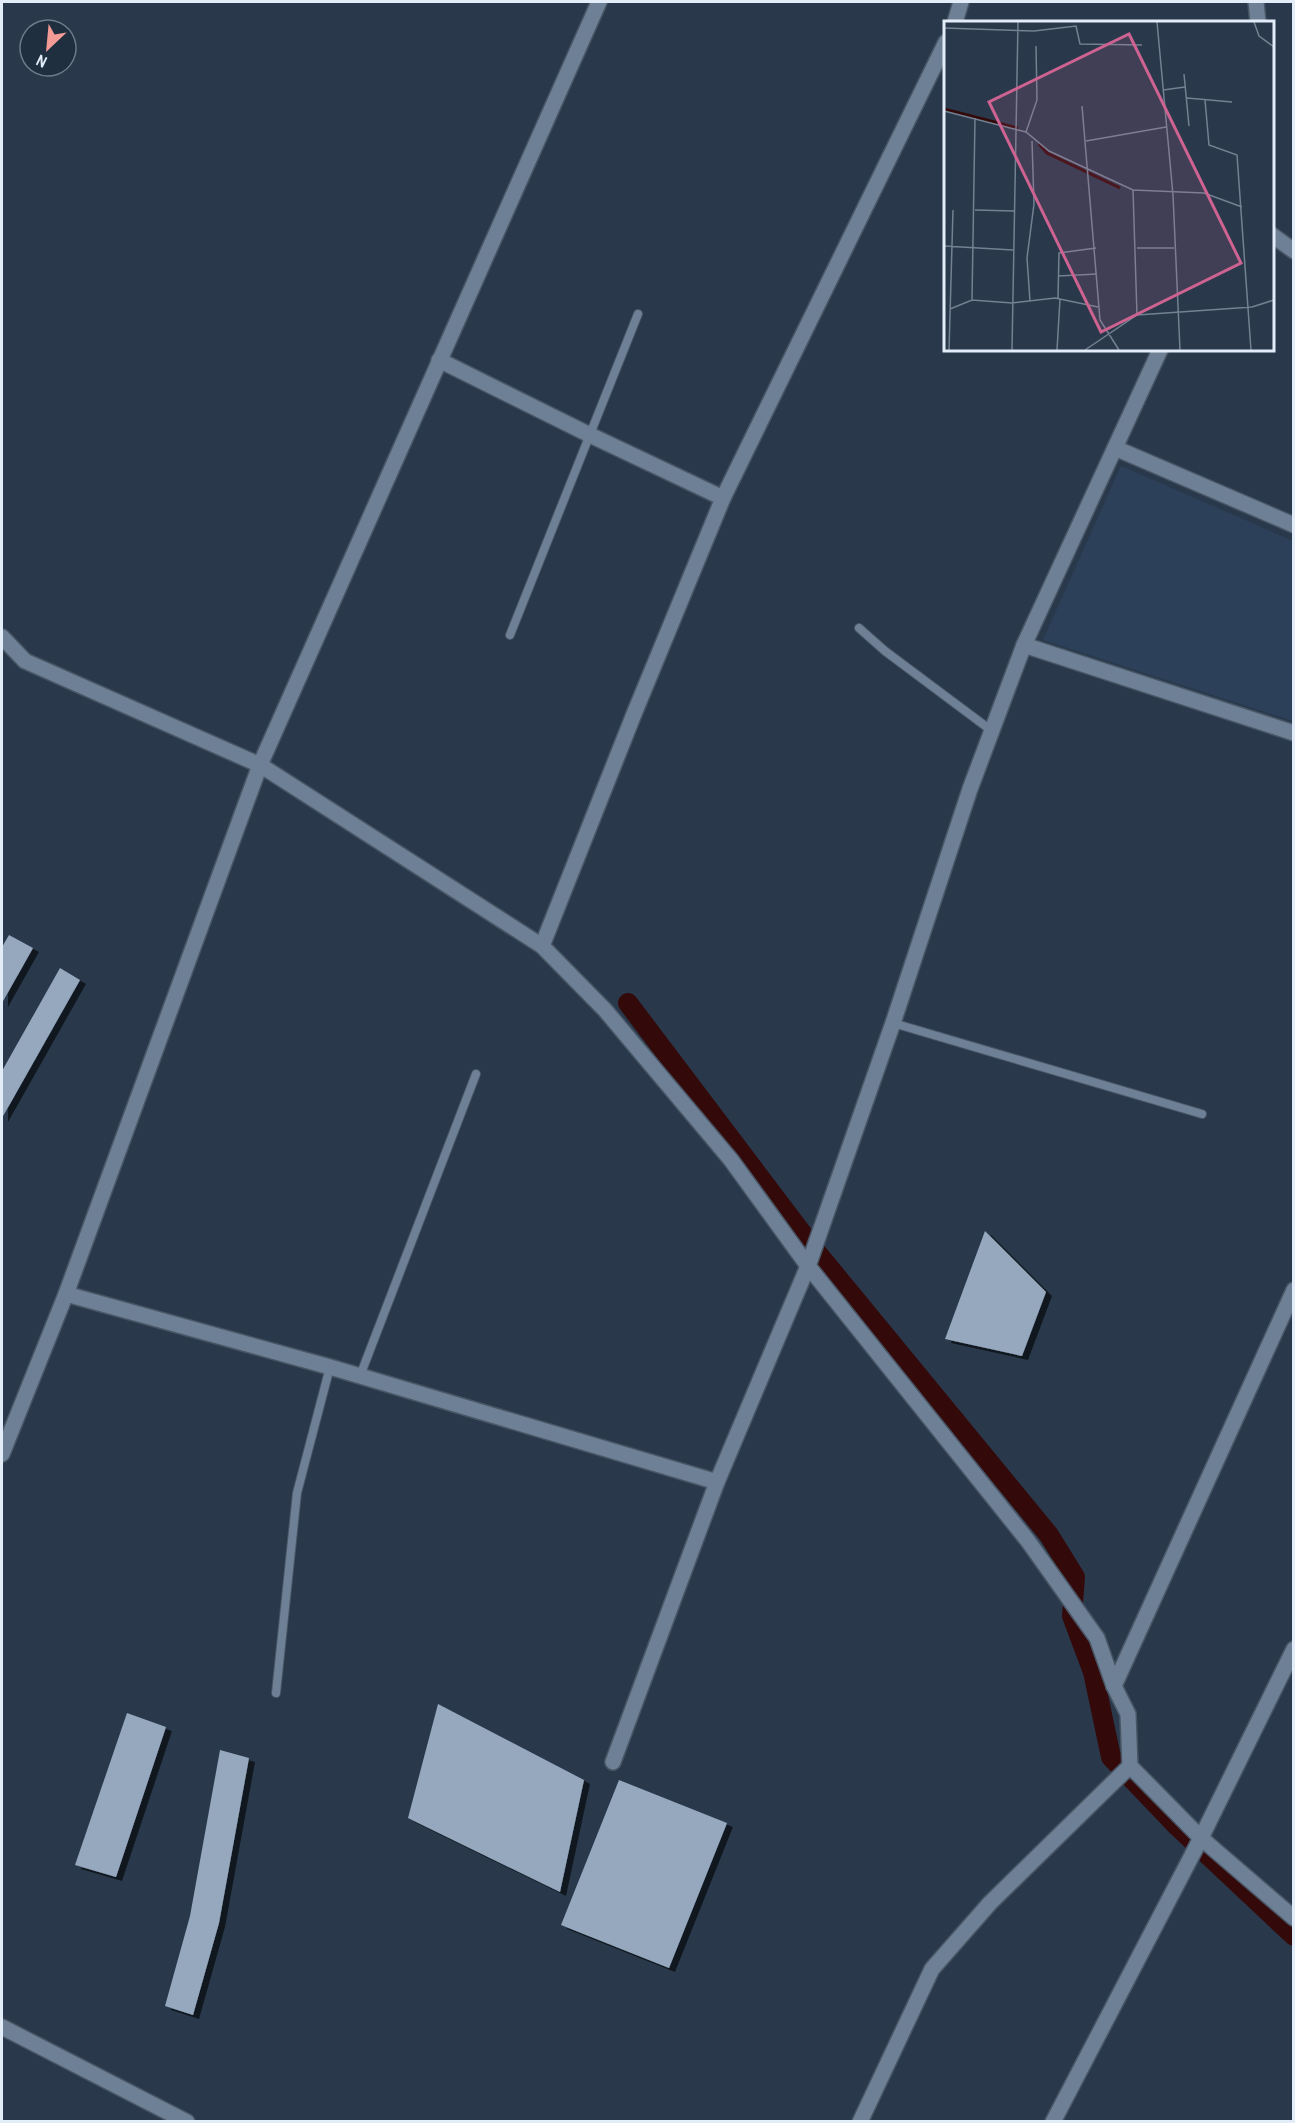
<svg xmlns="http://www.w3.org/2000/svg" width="1295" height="2123" viewBox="0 0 1295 2123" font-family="'Archivo Narrow',sans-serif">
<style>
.built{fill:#2c4159}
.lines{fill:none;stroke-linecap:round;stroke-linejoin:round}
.canal{stroke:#34090a;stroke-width:20}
.building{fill:#95a8be;filter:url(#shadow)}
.service-casing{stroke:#485565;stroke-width:10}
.minor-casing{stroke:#485565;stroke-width:18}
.tertiary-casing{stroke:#485565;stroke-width:18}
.service{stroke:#6e8095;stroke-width:8}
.minor{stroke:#6e8095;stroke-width:15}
.tertiary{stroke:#6e8095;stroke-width:15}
.inset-river{fill:none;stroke:#34090a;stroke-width:3}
.inset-road{fill:none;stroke:#738191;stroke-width:1.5}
.view{fill:#ce6392;fill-opacity:0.15;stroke:#ce6392;stroke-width:3}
.inset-edge{fill:none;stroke:#e3edf9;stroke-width:3}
</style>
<defs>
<filter id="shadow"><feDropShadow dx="6" dy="4" stdDeviation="0" flood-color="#0009"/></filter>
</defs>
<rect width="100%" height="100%" fill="#29394b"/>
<path class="built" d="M1121 466 1293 541V721L1043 640Z"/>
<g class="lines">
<path class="canal" d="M628 1003 814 1249 1049 1535 1075 1577 1072 1616 1093 1672 1111 1757 1177 1826 1294 1936"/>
</g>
<g class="building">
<path d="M9 935 33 948 2 1003V947Z"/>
<path d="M60 968 80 980 2 1118V1071Z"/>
<path d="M985 1231 1046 1292 1022 1356 945 1339Z"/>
<path d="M438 1704 584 1780 560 1892 408 1818Z"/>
<path d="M127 1713 166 1727 116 1877 75 1865Z"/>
<path d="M220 1750 249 1758 219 1923 193 2015 165 2006 190 1916Z"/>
<path d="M619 1780 727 1823 669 1968 561 1925Z"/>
</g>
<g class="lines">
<g class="service-casing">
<g id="service">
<path d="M859 628 885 651 992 731"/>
<path d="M510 635 638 314"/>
<path d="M893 1023 1202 1114"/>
<path d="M360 1376 476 1074"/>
<path d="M276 1693 297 1493 330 1367"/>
</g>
</g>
<g class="minor-casing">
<g id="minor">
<path d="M1256 2 1258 22"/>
<path d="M955 22 961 2"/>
<path d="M1272 235 1294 251"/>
<path d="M439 360 590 435 723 498"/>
<path d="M1115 448 1294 525"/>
<path d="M2 637 25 661 260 765 542 946 605 1010 731 1160 808 1266 1028 1541 1097 1638 1114 1686 1128 1714 1130 1766 1201 1838 1294 1918"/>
<path d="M1024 645 1294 733"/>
<path d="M542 946 634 714 723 498 946 42"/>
<path d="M66 1294 330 1367 717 1482"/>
<path d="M2 1454 66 1294 260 765 599 2"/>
<path d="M1114 1686 1294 1290"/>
<path d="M613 1762 717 1482 808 1266 893 1023 970 789 1024 645 1160 350"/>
<path d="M2 2027 187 2122"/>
<path d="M860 2122 932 1969 990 1903 1130 1766"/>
</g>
</g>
<g class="tertiary-casing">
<path id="tertiary" d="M1053 2122 1201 1838 1294 1649"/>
</g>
<use href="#service" class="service"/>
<use href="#minor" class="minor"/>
<use href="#tertiary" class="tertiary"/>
</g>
<g transform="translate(944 21)">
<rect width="330" height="330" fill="#29394b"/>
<path class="inset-river" d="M0 88 74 107M95 123 103 132 176 167"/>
<path class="inset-road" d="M213 1 229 174 236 329M310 1 315 15 330 26M0 7 90 10 132 5 136 23 198 24M240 53 245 105M219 69 241 66M243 77 288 81M261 79 265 124 293 134 307 329M138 85 156 299 175 329M0 90 82 111 105 130 189 169 260 172 298 186M82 111 93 79 92 25M142 120 222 106M189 169 193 294M31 189 70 190M0 225 69 229M193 227H230M114 255 153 253M114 277 115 232 152 227M28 279 31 97M86 280 83 237 90 183 88 120M6 288 28 279 68 282 111 277 154 286M5 329 9 189M68 329 74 1M113 329 116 278M141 329 193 294 308 286 330 279"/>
<path class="view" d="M185 13 297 242 157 311 45 81Z"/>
<rect width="330" height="330" class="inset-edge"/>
</g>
<rect width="1295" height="2123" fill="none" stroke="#e3edf9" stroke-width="6"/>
<g transform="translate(48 48) rotate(206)"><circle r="28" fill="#1f2f40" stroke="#6d7b8a" stroke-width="1.5"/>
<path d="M0-4.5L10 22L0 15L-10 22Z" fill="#f59b96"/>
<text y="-9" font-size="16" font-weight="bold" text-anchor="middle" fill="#e3edf9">N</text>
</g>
</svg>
